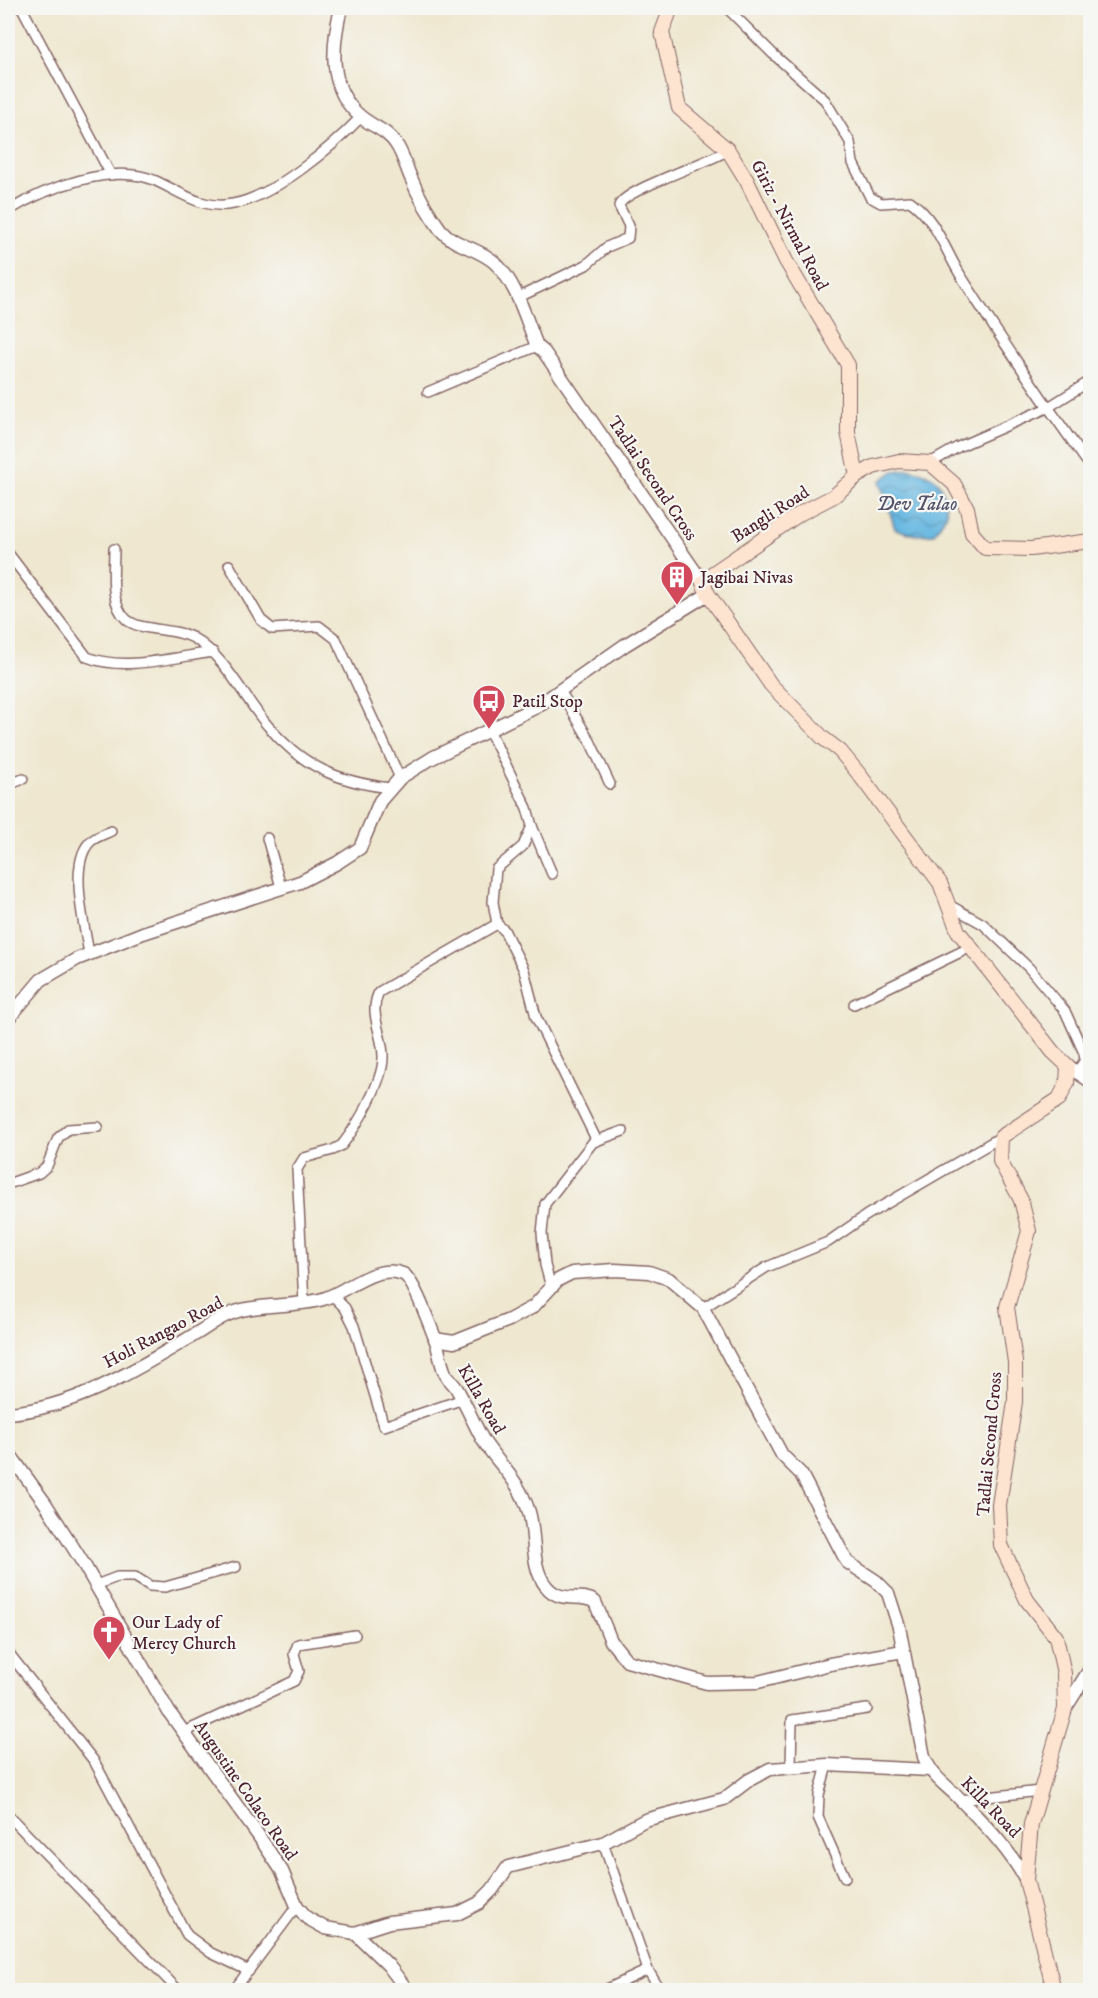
<svg xmlns="http://www.w3.org/2000/svg" width="1098" height="1998" viewBox="0 0 1098 1998" font-family="'IM FELL DW Pica',serif">
<style>
.water{fill:url(#water-waves);stroke:#586b86;stroke-width:1.5}
.lines{fill:none;stroke-linecap:round;stroke-linejoin:round}
.minor-casing{stroke:#846564;stroke-width:12}
.tertiary-casing{stroke:#846564;stroke-width:15}
.secondary-casing{stroke:#846564;stroke-width:16}
.minor{stroke:#fff;stroke-width:9}
.tertiary{stroke:#fff;stroke-width:12}
.secondary{stroke:#fde4d1;stroke-width:14}
.labels{text-anchor:middle;stroke-width:4.5;stroke-linejoin:round;paint-order:stroke}
.street-label{font-size:18px;fill:#4a1f2b;stroke:#f6f6f2}
.poi-label{font-size:18px;fill:#4a1f2b;stroke:#f6f6f2;text-anchor:start}
.water-label{font-size:20px;font-style:italic;fill:#54546b;stroke:#f6f6f2}
</style>
<defs>
<pattern id="water-waves" width="16" height="10" patternUnits="userSpaceOnUse" patternTransform="scale(1.5)"><rect width="16" height="10" fill="#66b7e1"/><path d="M0 5q4-4 8 0t8 0" fill="none" stroke="#5694b7"/></pattern>
</defs>
<rect width="100%" height="100%" fill="#f6f6f2"/>
<filter id="ink" filterUnits="userSpaceOnUse"><feTurbulence type="fractalNoise" baseFrequency=".0167" numOctaves="2"/><feDisplacementMap in="SourceGraphic" scale="12" xChannelSelector="R" yChannelSelector="G"/><feConvolveMatrix kernelMatrix="1 2 1 2 8 2 1 2 1" color-interpolation-filters="sRGB"/></filter>
<filter id="wash" filterUnits="userSpaceOnUse"><feTurbulence type="fractalNoise" baseFrequency=".008" numOctaves="4" result="noise"/><feDisplacementMap in="SourceGraphic" scale="24" xChannelSelector="R" yChannelSelector="G"/><feGaussianBlur stdDeviation="1.35" result="paint"/><feColorMatrix in="noise" values="0 0 0 0 0 0 0 0 0 0 0 0 0 0 0 0 0 1.4 0 .05"/><feComposite in="paint" operator="in"/></filter>
<g filter="url(#wash)">
<rect width="100%" height="100%" fill="#efe7cf"/>
<path class="water" d="M910 469C941 475 943 485 947 514L934 534 916 535 895 529 880 481 894 471Z"/>
</g>
<g filter="url(#ink)">
<g class="lines">
<g class="minor-casing">
<g id="minor">
<path d="M22 8 111 175"/>
<path d="M727 8 773 54 825 100 850 142 853 163 870 197 881 203 910 201C937 220 944 249 961 276 1002 341 1045 404 1090 466"/>
<path d="M8 211C45 188 113 162 156 181 182 193 203 210 233 204 275 196 332 147 361 117"/>
<path d="M517 298 586 265 607 247 628 238 629 226 619 206C622 190 709 163 728 150"/>
<path d="M428 392 537 346"/>
<path d="M930 463 958 447 1047 408 1090 381"/>
<path d="M114 549C114 571 109 603 126 619 139 632 176 627 195 639 228 660 243 697 268 726 302 766 338 782 390 788"/>
<path d="M8 553 87 657C124 672 174 657 213 652"/>
<path d="M229 565 261 620 272 629 319 626 336 639 400 778"/>
<path d="M561 692 590 741 610 784"/>
<path d="M489 730 527 808 532 826 523 846 496 869 493 902 497 924 504 930 524 970 536 1017 597 1141"/>
<path d="M8 785 23 779"/>
<path d="M532 826 552 874"/>
<path d="M267 838 281 887"/>
<path d="M949 905 983 924 1029 968 1065 1011 1084 1053 1085 1060 1077 1072"/>
<path d="M89 954C85 927 68 864 90 842 95 837 105 834 111 831"/>
<path d="M854 1004 971 947"/>
<path d="M8 1184 39 1173 47 1166 58 1138 68 1129 98 1127"/>
<path d="M551 1287 545 1265 542 1233 545 1204 593 1142 623 1131"/>
<path d="M332 1295 345 1308 354 1326 384 1426 463 1399"/>
<path d="M304 1303 297 1169 304 1158 333 1150 342 1145C357 1126 384 1080 383 1056 383 1035 368 1013 379 992L497 924"/>
<path d="M703 1308 767 1267 828 1242 867 1215 1001 1137"/>
<path d="M96 1585 117 1577H135L150 1586 165 1587 236 1567"/>
<path d="M8 1652 94 1761 187 1935 211 1953 249 1971"/>
<path d="M184 1732 294 1681 299 1671 294 1654 298 1644 355 1635"/>
<path d="M827 1765 819 1795 818 1817 845 1878"/>
<path d="M791 1766 792 1720 867 1709"/>
<path d="M960 1800 1040 1791"/>
<path d="M8 1815 178 1990"/>
<path d="M603 1843 648 1970 660 1990"/>
<path d="M234 1990 297 1906"/>
<path d="M605 1990 648 1970"/>
</g>
</g>
<g class="tertiary-casing">
<g id="tertiary">
<path d="M341 8C332 45 327 89 361 117 373 127 387 130 396 144 403 154 406 167 411 178 418 195 429 214 440 229 455 247 477 247 494 262 516 281 526 320 537 346L544 352 703 583"/>
<path d="M8 1019 41 980 77 959 143 933 300 882 337 863 360 848 380 801 400 778 432 758 536 707 625 645 708 594"/>
<path d="M1068 1066 1090 1081"/>
<path d="M435 1339 454 1342 509 1320 533 1307 558 1280 572 1273 615 1270 649 1272 669 1279 703 1308 782 1455 801 1474 847 1562 876 1581 888 1593 899 1627 924 1757C933 1777 941 1781 956 1795 982 1822 1008 1847 1026 1880"/>
<path d="M8 1413C75 1408 137 1369 194 1335 203 1330 212 1323 221 1318 253 1301 289 1309 323 1299 347 1292 375 1263 403 1274 413 1278 430 1326 435 1338 439 1349 440 1362 445 1373 448 1380 455 1384 458 1391 467 1407 474 1424 483 1440 500 1467 518 1478 529 1512 536 1535 530 1566 546 1586 561 1605 580 1592 595 1602L611 1641 627 1661 707 1683 758 1682 830 1664 903 1651"/>
<path d="M8 1452 45 1503 83 1563 169 1712 258 1835 282 1871 297 1906 307 1918 325 1928 355 1933 389 1922 457 1914 479 1903 492 1890 508 1867 603 1843 645 1820 724 1799 749 1780 770 1769 827 1765 930 1770"/>
<path d="M1065 1709 1090 1669"/>
<path d="M355 1933 388 1965 407 1990"/>
</g>
</g>
<g class="secondary-casing">
<g id="secondary">
<path d="M671 8 662 32 679 108 728 150 747 181 786 261 848 365V432L857 476"/>
<path d="M1054 1990 1026 1880 1031 1824 1065 1709 1064 1673 1056 1637 1027 1600 1001 1545 999 1505 1015 1402V1362L1007 1307 1029 1231 1021 1200 1000 1161 1001 1137 1059 1099 1067 1083 1068 1066 1053 1052 958 931 940 883 859 774 840 751 823 738 771 685 708 594 703 583 713 573 801 513 834 496 857 476 873 467 899 461 930 463 954 484 967 508 972 533 985 548 1031 549 1090 541"/>
</g>
</g>
<use href="#minor" class="minor"/>
<use href="#tertiary" class="tertiary"/>
<use href="#secondary" class="secondary"/>
</g>
</g>
<defs>
<g id="building-pin" transform="scale(1.725)"><path d="M0 17L-7.5 6A9.5 9.5 0 1 1 7.5 6Z" fill="#d1495b" stroke="#f6f6f2"/><path d="M-4-6H4V6H1V3H-1V6H-4ZM-2.5-4.3h1.7v1.8h-1.7ZM.8-4.3h1.7v1.8H.8ZM-2.5-1h1.7V.8h-1.7ZM.8-1h1.7V.8H.8Z" fill="#fff"/></g>
<g id="bus-pin" transform="scale(1.725)"><path d="M0 17L-7.5 6A9.5 9.5 0 1 1 7.5 6Z" fill="#d1495b" stroke="#f6f6f2"/><path d="M-5-6H5V4H4V6H2V4H-2V6H-4V4H-5ZM-3.5-4V0h7V-4ZM-3.5 1.2v1.5H-2V1.2ZM2 1.2v1.5H3.5V1.2Z" fill="#fff"/></g>
<g id="church-pin" transform="scale(1.725)"><path d="M0 17L-7.5 6A9.5 9.5 0 1 1 7.5 6Z" fill="#d1495b" stroke="#f6f6f2"/><path d="M-1.2-6h2.4v3.5h3.3v2.4h-3.3V6h-2.4V-.1h-3.3v-2.4h3.3Z" fill="#fff"/></g>
</defs>
<g fill-rule="evenodd">
<use href="#building-pin" x="677" y="577"/>
<use href="#bus-pin" x="489" y="701"/>
<use href="#church-pin" x="109" y="1632"/>
</g>
<g class="labels">
<g class="street-label">
<text transform="translate(790 225) rotate(62)" y="6">Giriz - Nirmal Road</text>
<text transform="translate(653 478) rotate(56)" y="6">Tadlai Second Cross</text>
<text transform="translate(770 514) rotate(-33)" y="6">Bangli Road</text>
<text transform="translate(163 1332) rotate(-28)" y="6">Holi Rangao Road</text>
<text transform="translate(482 1399) rotate(60)" y="6">Killa Road</text>
<text transform="translate(989 1444) rotate(-85)" y="6">Tadlai Second Cross</text>
<text transform="translate(246 1790) rotate(55)" y="6">Augustine Colaco Road</text>
<text transform="translate(991 1807) rotate(46)" y="6">Killa Road</text>
</g>
<g class="poi-label">
<text x="700" y="583">Jagibai Nivas</text>
<text x="512" y="707">Patil Stop</text>
<text x="132" y="1628">Our Lady of<tspan x="132" dy="21">Mercy Church</tspan></text>
</g>
<g class="water-label">
<text x="917" y="510">Dev Talao</text>
</g>
</g>
<rect width="1098" height="1998" fill="none" stroke="#f6f6f2" stroke-width="30"/>
</svg>
